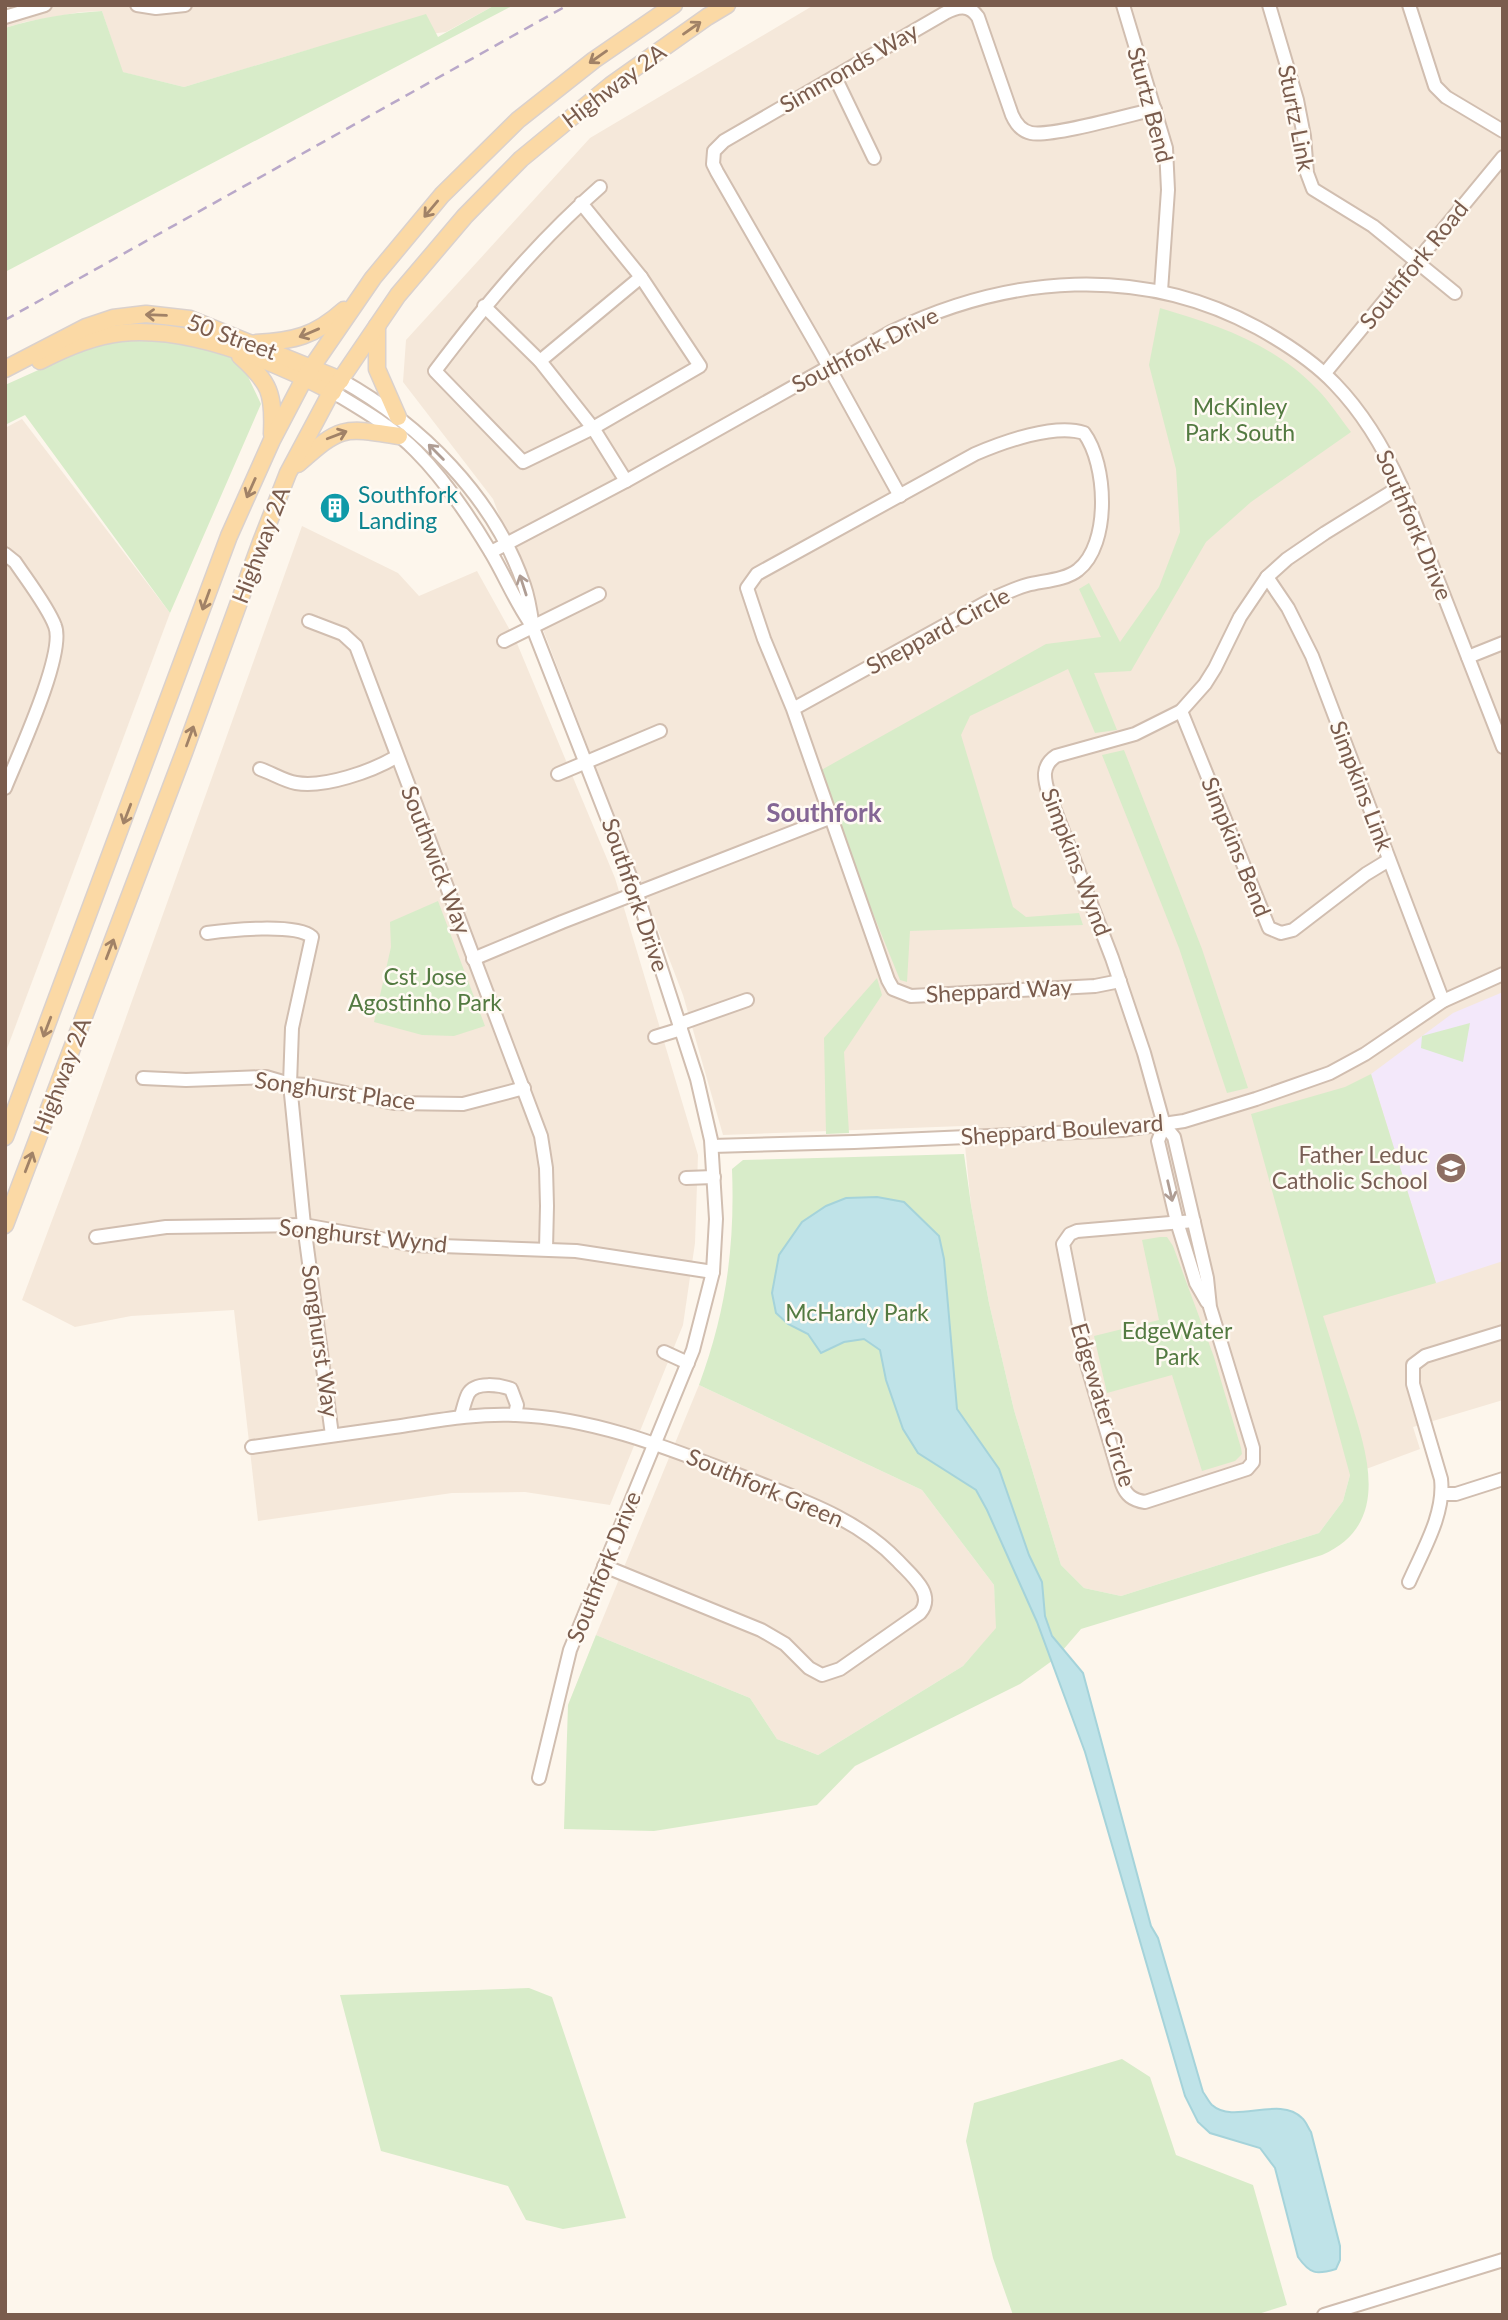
<svg xmlns="http://www.w3.org/2000/svg" width="1508" height="2320" viewBox="0 0 1508 2320" font-family="Lato,sans-serif">
<style>
.residential{fill:#f5e8da}
.education{fill:#f3e8fa}
.green{fill:#d8ecc9}
.water{fill:#bfe3e8;stroke:#a5d3da;stroke-width:2}
.lines{fill:none;stroke-linecap:round;stroke-linejoin:round}
.minor-casing{stroke:#d1beb0;stroke-width:16}
.major-casing{stroke:#dad1cd;stroke-width:19}
.minor{stroke:#fff;stroke-width:12}
.major{stroke:#fbd9a5;stroke-width:16}
.rail{stroke:#b9a8c9;stroke-width:2.5;stroke-dasharray:10 7;stroke-linecap:butt}
.oneway{stroke:#a18267}
.oneway2{stroke:#af9d94}
.labels{text-anchor:middle;stroke-width:5;stroke-linejoin:round;paint-order:stroke}
.street-label{font-size:23px;fill:#7a5c4d;stroke:#fffaf3}
.park-label{font-size:23px;fill:#537a41;stroke:#fffaf3}
.culture-label{font-size:23px;fill:#0d838f;stroke:#fffaf3;text-anchor:start}
.education-label{font-size:23px;fill:#785e54;stroke:#fffaf3;text-anchor:end}
.quarter-label{font-size:26px;font-weight:bold;fill:#846695;stroke:#fffaf3}
</style>
<rect width="100%" height="100%" fill="#fdf6ec"/>
<g class="residential">
<path d="M5 5H495L446 32 311 49 184 87 122 72 102 11 81 12 25 22 5 28Z"/>
<path d="M814 5H1503V1400L1413 1427 1420 1449 1350 1475 1343 1501 1319 1533 1121 1596 1084 1588 1061 1565 1014 1410 989 1303 971 1205 963 1126 723 1135 683 995 493 499 403 382 406 340 590 138Z"/>
<path d="M22 419 170 613 5 1054V428Z"/>
<path d="M302 526 398 573 419 596 477 571 516 641 615 878 698 1155 695 1243 683 1325 610 1505 525 1492 452 1493 258 1521 234 1310 131 1316 75 1327 22 1300 80 1146Z"/>
<path d="M699 1385 922 1490 994 1585 997 1628 963 1666 818 1755 777 1739 750 1698 596 1635Z"/>
</g>
<path class="education" d="M1503 992V1261L1436 1283 1371 1074 1453 1013Z"/>
<g class="green">
<path d="M495 5H514L5 272V28C36 18 70 13 102 11L123 72 184 87 426 14 438 37Z"/>
<path d="M1160 308C1218 325 1274 344 1317 389 1330 402 1340 418 1351 432L1251 502 1206 542 1131 671 1094 673 1117 730 1095 733 1068 669 970 716 961 735 1013 907 1026 917 1079 913 1083 925 910 931 907 982 900 980 816 773 1046 644 1101 637 1079 589 1089 583 1120 642 1159 587 1180 532 1176 469 1149 365Z"/>
<path d="M168 333 241 362 261 404 170 613 25 415 5 425V385L94 345Z"/>
<path d="M1124 750 1202 949 1248 1088 1227 1093 1179 948 1102 755Z"/>
<path d="M438 901 485 1026 454 1036 422 1035 374 1022 391 947 390 922Z"/>
<path d="M877 978 882 995 844 1052 849 1133 826 1134 824 1038Z"/>
<path d="M1470 1023 1463 1062 1421 1048 1422 1036Z"/>
<path d="M1371 1074 1436 1283 1323 1316C1332 1344 1341 1372 1350 1399 1368 1455 1391 1525 1322 1555L1081 1629 1056 1658 1020 1684 855 1766 817 1805 654 1831 564 1829 568 1705 596 1635 750 1698 777 1739 818 1755 963 1666 996 1628 994 1585 922 1490 699 1385C726 1312 735 1247 732 1169L743 1160 964 1154 971 1205 989 1303 1014 1410 1061 1565 1084 1588 1121 1596 1319 1533 1343 1501 1350 1475 1251 1114 1345 1087Z"/>
<path d="M1160 1237H1167L1173 1246 1214 1357 1241 1448 1242 1454 1235 1461 1202 1471 1172 1375 1107 1393 1094 1336 1159 1320 1142 1240Z"/>
<path d="M529 1988 552 1997 626 2218 563 2229 526 2220 508 2186 381 2151 340 1995Z"/>
<path d="M1122 2059 1150 2077 1176 2155 1253 2185 1287 2305 1255 2315H1013L993 2258 966 2141 974 2103Z"/>
</g>
<path class="water" d="M877 1197 904 1202 939 1236 944 1259 957 1409 999 1469 1029 1555 1042 1582 1045 1616 1052 1636 1083 1673 1151 1926 1158 1938 1203 2092C1206 2096 1209 2102 1212 2105 1234 2125 1279 2095 1302 2118 1306 2121 1308 2128 1311 2132L1340 2246V2260L1336 2269C1316 2275 1310 2274 1298 2257L1275 2168 1260 2148 1210 2133 1198 2122 1185 2096 1085 1752 1037 1622 987 1510 976 1490 918 1453 903 1429 886 1380 880 1350 864 1339 844 1342 821 1353 808 1334 788 1324 776 1313 772 1293 779 1255 802 1222 826 1206 846 1198Z"/>
<g class="lines">
<g class="minor-casing">
<g id="minor">
<path d="M137 5 156 8 185 5"/>
<path d="M1123 5 1166 148 1168 190 1161 291"/>
<path d="M1269 5 1297 100 1304 136 1307 173 1313 189 1373 226 1455 293"/>
<path d="M1409 5 1435 86 1446 97 1503 131"/>
<path d="M5 17 45 5"/>
<path d="M835 77 874 158"/>
<path d="M581 203 641 277 700 366 593 428 523 462 435 371C485 305 537 242 600 187"/>
<path d="M484 306 540 361 593 428 626 481"/>
<path d="M540 361 641 277"/>
<path d="M1325 373 1503 157"/>
<path d="M341 380C420 424 494 497 524 585 529 599 531 614 533 628L637 894 697 1079 711 1140 716 1219 713 1272 693 1350 570 1650 539 1778"/>
<path d="M333 392C361 409 393 427 416 451 445 480 469 516 490 551 504 574 514 599 529 621"/>
<path d="M900 496 820 351 717 172 713 164 714 151 724 141 945 13C958 6 969 4 978 17L1012 115C1016 124 1021 131 1031 133 1052 137 1129 115 1155 109"/>
<path d="M491 552 626 481 891 332C1008 275 1141 264 1258 328 1285 343 1313 361 1335 384 1364 414 1384 448 1401 486L1503 747"/>
<path d="M5 554 15 562C27 580 48 607 55 626 66 653 17 758 5 788"/>
<path d="M1267 577 1288 608 1312 656 1443 1001"/>
<path d="M309 621 343 634 356 646 541 1136 546 1168 547 1206 546 1249"/>
<path d="M504 641 599 594"/>
<path d="M1468 657 1503 643"/>
<path d="M793 709 996 597C1006 593 1016 588 1027 585 1042 581 1066 580 1078 570 1111 544 1107 464 1084 433 1055 423 1003 442 975 454L757 574 747 588 764 639 793 709 888 980 893 989 911 996 1095 986 1120 981"/>
<path d="M1181 711 1269 928 1281 933 1293 930 1366 874 1389 860"/>
<path d="M260 769C272 773 284 781 296 783 325 788 372 771 396 757"/>
<path d="M558 774 660 731"/>
<path d="M207 933C229 930 296 923 312 937L292 1028 290 1084 304 1225 332 1435"/>
<path d="M473 959 562 922 832 817"/>
<path d="M679 1024 747 1000"/>
<path d="M655 1037 681 1029"/>
<path d="M143 1078 186 1080 266 1077 290 1084 307 1085 394 1103 463 1104 524 1088"/>
<path d="M1164 1125 1158 1141 1177 1222 1196 1283 1207 1302"/>
<path d="M712 1146 854 1142 1122 1130 1184 1121 1256 1099 1330 1073 1365 1054 1443 1001 1503 974"/>
<path d="M686 1178 714 1177"/>
<path d="M1194 1221 1077 1231 1070 1234 1063 1244 1086 1361 1122 1484C1126 1495 1132 1500 1145 1502L1247 1469 1253 1462V1448L1210 1307 1207 1278 1174 1137 1164 1125 1144 1053 1112 958 1049 795C1044 779 1041 766 1056 756L1135 734 1181 711 1205 684 1215 668 1240 617 1267 577 1287 559 1325 533 1401 486"/>
<path d="M96 1237 166 1227 304 1225 414 1245 576 1251 713 1272"/>
<path d="M664 1352 688 1363"/>
<path d="M461 1416C463 1409 465 1400 468 1394 475 1381 500 1385 511 1389L517 1405 515 1415"/>
<path d="M252 1447C299 1440 347 1434 394 1427 435 1421 475 1413 516 1415 598 1418 675 1451 751 1480 804 1501 858 1519 898 1561 911 1575 936 1594 920 1613L840 1669 822 1675 809 1668 785 1644 761 1630 604 1566"/>
<path d="M1442 1494H1456L1503 1479"/>
<path d="M1409 1582C1423 1550 1445 1514 1441 1479L1413 1384V1365L1425 1356 1503 1332"/>
<path d="M1324 2315 1503 2260"/>
</g>
</g>
<g class="major-casing">
<g id="major">
<path d="M377 326V369L398 417"/>
<path d="M256 343C294 341 315 336 344 310"/>
<path d="M240 356C270 383 274 393 272 434"/>
<path d="M40 361C65 348 93 336 121 333 189 326 273 361 333 392"/>
<path d="M5 369 86 327 113 318 146 314 190 319 341 380"/>
<path d="M298 464C341 426 342 427 399 436"/>
<path d="M5 1137 229 536 272 440 305 377 373 278 442 195 518 120 594 60 674 5"/>
<path d="M5 1225 185 750 261 542 288 473 328 398 398 295 465 216 521 159 611 85 707 17 727 5"/>
</g>
</g>
<use href="#minor" class="minor"/>
<use href="#major" class="major"/>
<path class="rail" d="M5 320 568 5"/>
</g>
<defs><path id="oneway-shaft" d="M-6 0H5M1.5-3L5.5 0L1.5 3" fill="none" stroke-width="1.6" stroke-linecap="round" stroke-linejoin="round" transform="scale(1.75)"/></defs>
<g class="oneway">
<use href="#oneway-shaft" transform="translate(692 28) rotate(-35)"/>
<use href="#oneway-shaft" transform="translate(598 57) rotate(145)"/>
<use href="#oneway-shaft" transform="translate(431 209) rotate(130)"/>
<use href="#oneway-shaft" transform="translate(156 315) rotate(-178)"/>
<use href="#oneway-shaft" transform="translate(309 333) rotate(157)"/>
<use href="#oneway-shaft" transform="translate(337 435) rotate(-21)"/>
<use href="#oneway-shaft" transform="translate(251 488) rotate(114)"/>
<use href="#oneway-shaft" transform="translate(206 600) rotate(110)"/>
<use href="#oneway-shaft" transform="translate(190 736) rotate(-70)"/>
<use href="#oneway-shaft" transform="translate(127 814) rotate(111)"/>
<use href="#oneway-shaft" transform="translate(110 949) rotate(-69)"/>
<use href="#oneway-shaft" transform="translate(47 1027) rotate(111)"/>
<use href="#oneway-shaft" transform="translate(29 1162) rotate(-69)"/>
</g>
<g class="oneway2">
<use href="#oneway-shaft" transform="translate(436 452) rotate(-135)"/>
<use href="#oneway-shaft" transform="translate(523 585) rotate(-108)"/>
<use href="#oneway-shaft" transform="translate(1170 1191) rotate(77)"/>
</g>
<defs>
<g id="building-disc" transform="scale(1.575)"><circle r="9.5" fill="#0f9aa8" stroke="#fffaf3"/><path d="M-4-6H4V6H1V3H-1V6H-4ZM-2.5-4.3h1.7v1.8h-1.7ZM.8-4.3h1.7v1.8H.8ZM-2.5-1h1.7V.8h-1.7ZM.8-1h1.7V.8H.8Z" fill="#fff"/></g>
<g id="school-disc" transform="scale(1.575)"><circle r="9.5" fill="#8d6e63" stroke="#fffaf3"/><path d="M0-5L7-2L0 1L-7-2ZM-4 1L0 2.5L4 1V4Q0 6-4 4Z" fill="#fff"/></g>
</defs>
<g fill-rule="evenodd">
<use href="#building-disc" x="335" y="508"/>
<use href="#school-disc" x="1451" y="1168"/>
</g>
<g class="labels">
<g class="street-label">
<text transform="translate(849 68) rotate(-30)" y="8">Simmonds Way</text>
<text transform="translate(614 86) rotate(-37)" y="8">Highway 2A</text>
<text transform="translate(1150 105) rotate(75)" y="8">Sturtz Bend</text>
<text transform="translate(1296 118) rotate(79)" y="8">Sturtz Link</text>
<text transform="translate(1414 265) rotate(-51)" y="8">Southfork Road</text>
<text transform="translate(232 337) rotate(20)" y="8">50 Street</text>
<text transform="translate(865 350) rotate(-27)" y="8">Southfork Drive</text>
<text transform="translate(1414 525) rotate(67)" y="8">Southfork Drive</text>
<text transform="translate(261 545) rotate(-69)" y="8">Highway 2A</text>
<text transform="translate(938 631) rotate(-28)" y="8">Sheppard Circle</text>
<text transform="translate(1361 786) rotate(69)" y="8">Simpkins Link</text>
<text transform="translate(1236 847) rotate(68)" y="8">Simpkins Bend</text>
<text transform="translate(436 860) rotate(69)" y="8">Southwick Way</text>
<text transform="translate(1076 862) rotate(69)" y="8">Simpkins Wynd</text>
<text transform="translate(635 895) rotate(71)" y="8">Southfork Drive</text>
<text transform="translate(999 991) rotate(-3)" y="8">Sheppard Way</text>
<text transform="translate(62 1076) rotate(-69)" y="8">Highway 2A</text>
<text transform="translate(335 1091) rotate(8)" y="8">Songhurst Place</text>
<text transform="translate(1062 1130) rotate(-4)" y="8">Sheppard Boulevard</text>
<text transform="translate(363 1236) rotate(6)" y="8">Songhurst Wynd</text>
<text transform="translate(320 1341) rotate(82)" y="8">Songhurst Way</text>
<text transform="translate(1103 1405) rotate(73)" y="8">Edgewater Circle</text>
<text transform="translate(765 1488) rotate(23)" y="8">Southfork Green</text>
<text transform="translate(604 1567) rotate(-68)" y="8">Southfork Drive</text>
</g>
<g class="park-label">
<text x="1240" y="415">McKinley<tspan x="1240" dy="26">Park South</tspan></text>
<text x="425" y="985">Cst Jose<tspan x="425" dy="26">Agostinho Park</tspan></text>
<text x="857" y="1321">McHardy Park</text>
<text x="1177" y="1339">EdgeWater<tspan x="1177" dy="26">Park</tspan></text>
</g>
<g class="culture-label">
<text x="358" y="503">Southfork<tspan x="358" dy="26">Landing</tspan></text>
</g>
<g class="education-label">
<text x="1428" y="1163">Father Leduc<tspan x="1428" dy="26">Catholic School</tspan></text>
</g>
<g class="quarter-label">
<text x="824" y="822">Southfork</text>
</g>
</g>
<rect width="1508" height="2320" fill="none" stroke="#7a5c4d" stroke-width="14"/>
</svg>
